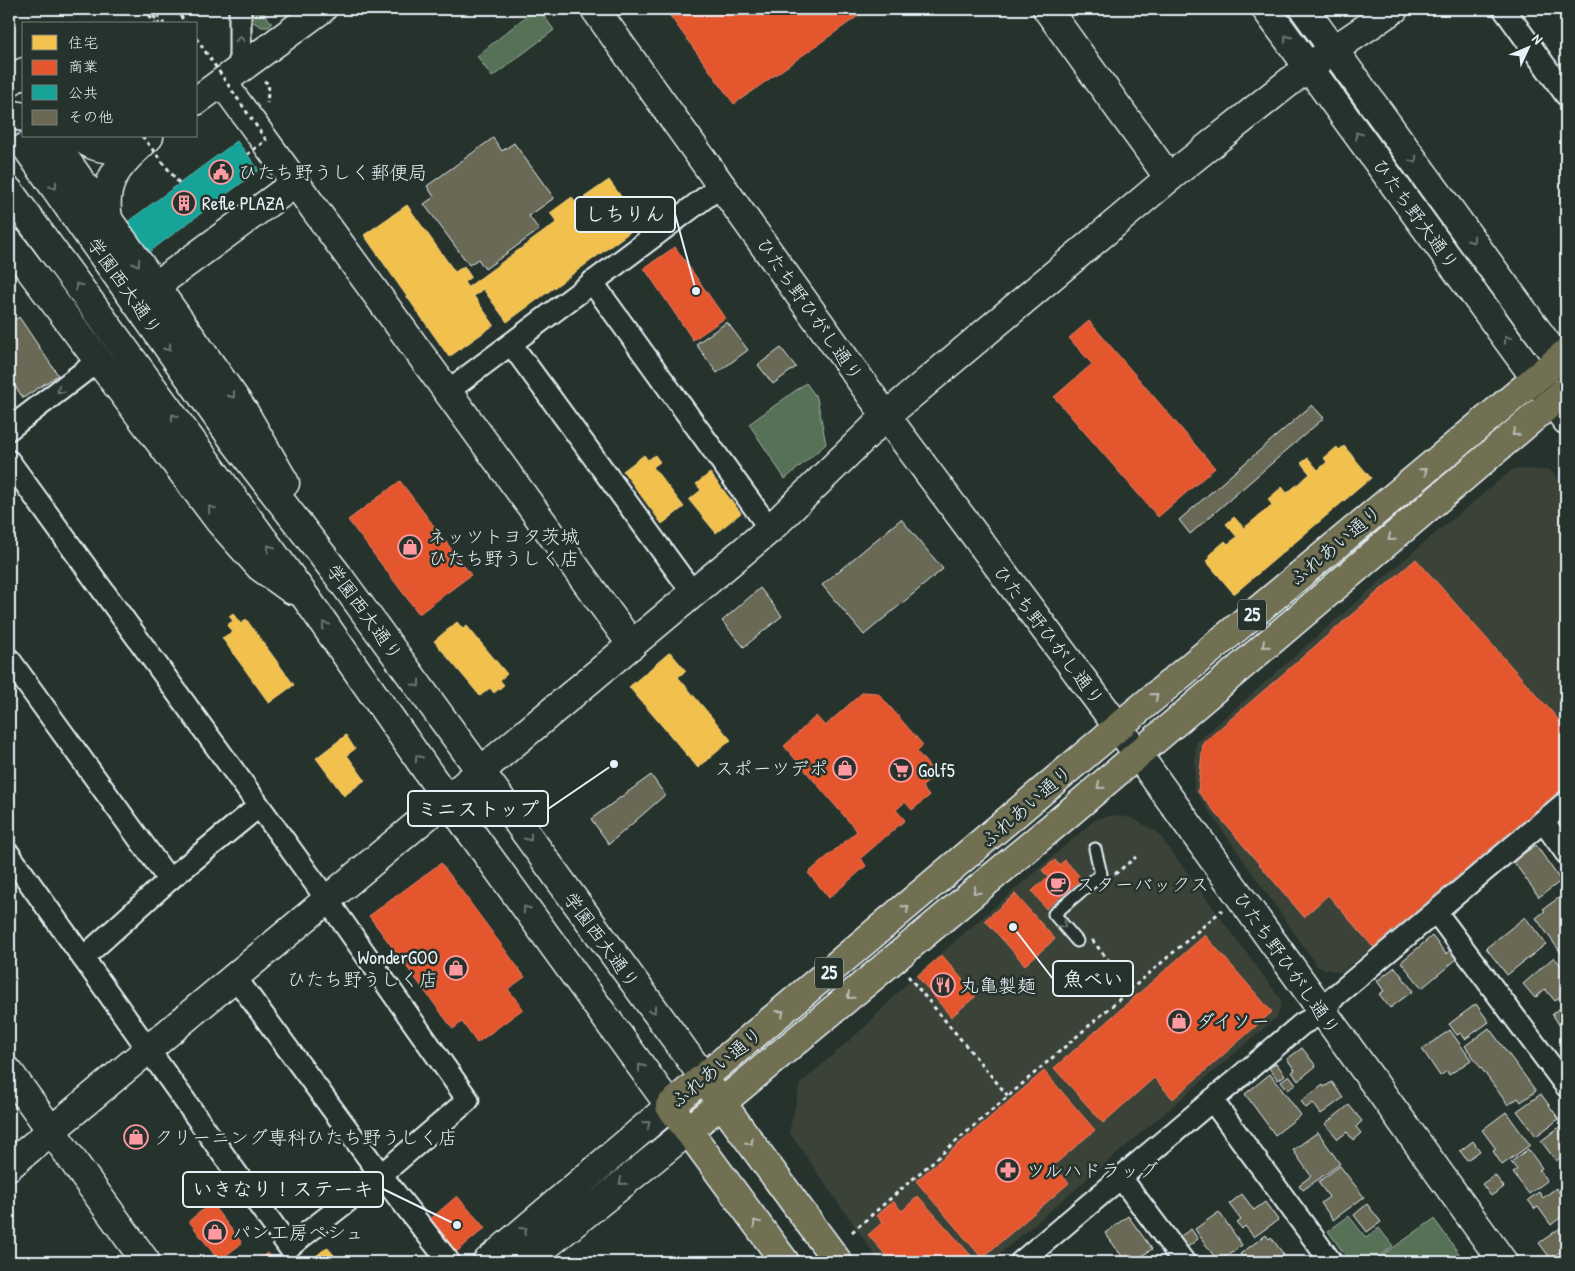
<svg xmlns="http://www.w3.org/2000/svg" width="1575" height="1271" viewBox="0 0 1575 1271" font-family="'Patrick Hand','Klee One',sans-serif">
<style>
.built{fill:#3b4339}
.green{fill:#577157;stroke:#a0b1a8}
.homes{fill:#f2c14e;stroke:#efcf81}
.shops{fill:#e4572e;stroke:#e5856b}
.public{fill:#17a398;stroke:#56bab5}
.building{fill:#6b6955;stroke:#e8f1f8}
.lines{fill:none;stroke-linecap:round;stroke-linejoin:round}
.secondary-tunnel{stroke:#43504b;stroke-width:28;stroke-dasharray:28 14;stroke-linecap:butt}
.service-casing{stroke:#e8f1f8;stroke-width:15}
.minor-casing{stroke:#e8f1f8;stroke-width:25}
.tertiary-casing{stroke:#e8f1f8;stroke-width:31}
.secondary-casing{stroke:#e8f1f8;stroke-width:31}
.primary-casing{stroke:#e8f1f8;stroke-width:31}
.path{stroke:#e8f1f8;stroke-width:3;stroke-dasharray:4 4;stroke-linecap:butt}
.service{stroke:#26332d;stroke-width:11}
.minor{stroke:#26332d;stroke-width:21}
.tertiary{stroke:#26332d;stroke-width:28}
.secondary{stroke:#26332d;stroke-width:28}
.primary{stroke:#716f52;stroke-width:28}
.path-bridge{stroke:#e8f1f8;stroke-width:3;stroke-dasharray:4 4;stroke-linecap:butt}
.oneway{stroke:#6a7674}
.oneway2{stroke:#b8bdb6}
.labels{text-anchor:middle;stroke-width:5;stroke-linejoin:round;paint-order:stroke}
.shield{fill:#26332d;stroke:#aeb8bb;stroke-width:1}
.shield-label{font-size:18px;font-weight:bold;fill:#e8f1f8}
.poi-label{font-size:19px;fill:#e8f1f8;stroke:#26332d;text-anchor:start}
.street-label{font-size:19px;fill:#e8f1f8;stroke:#26332d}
.leader{fill:none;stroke:#e8f1f8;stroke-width:2}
.callout-dot{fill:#e8f1f8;stroke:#26332d;stroke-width:2}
.callout{fill:#26332d;stroke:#e8f1f8;stroke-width:2}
.callout-label{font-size:20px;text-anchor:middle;font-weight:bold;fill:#e8f1f8}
</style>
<rect width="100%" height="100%" fill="#26332d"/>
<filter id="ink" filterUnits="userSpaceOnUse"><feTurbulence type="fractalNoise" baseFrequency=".02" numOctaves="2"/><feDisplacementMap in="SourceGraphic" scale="10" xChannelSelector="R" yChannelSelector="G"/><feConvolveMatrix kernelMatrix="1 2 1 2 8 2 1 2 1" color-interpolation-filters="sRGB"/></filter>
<g filter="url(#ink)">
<g class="built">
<path d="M1513 469 1550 470 1566 489V788L1341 973 1318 967 1194 789 1196 743 1419 547Z"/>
<path d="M1114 815 1132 818 1157 832 1282 1001 1277 1017 990 1262H880L789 1132 800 1084 868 1024 906 984 1096 819Z"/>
</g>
<g class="green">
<path d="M248 9H260L272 23 269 27H262L251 21Z"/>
<path d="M535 9H539L554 30 492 77 477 56Z"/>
<path d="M806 383 817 398 826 444 785 479 749 424Z"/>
<path d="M1349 1216 1366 1238 1379 1228 1393 1246 1371 1262H1350L1328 1231Z"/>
<path d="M1434 1219 1465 1262H1373Z"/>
</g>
<g class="homes">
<path d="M609 180 641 224 507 322 483 289 474 296 468 287 557 222 550 213 572 197 576 203Z"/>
<path d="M407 205 455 272 464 266 471 277 464 282 494 325 449 357 364 235Z"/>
<path d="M1344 446 1371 478 1234 594 1206 561 1211 557 1209 555 1225 541 1228 544 1237 537 1226 524 1234 517 1244 528 1272 505 1268 499 1282 487 1287 493 1310 474 1301 463 1308 458 1318 470 1327 462 1324 458 1337 447 1339 450Z"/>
<path d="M644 455 648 460 655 455 660 462 653 467 684 507 662 524 623 471Z"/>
<path d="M710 473 741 513 716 533 689 500 701 490 696 484Z"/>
<path d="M233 613 241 624 246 619 294 685 269 703 222 638 232 632 227 625 233 621 229 616Z"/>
<path d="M457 622 463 629 467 626 507 674 500 680 504 685 494 693 490 688 480 696 434 641Z"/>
<path d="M670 652 686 671 678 677 731 740 698 768 629 687Z"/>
<path d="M346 735 355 749 347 755 365 780 344 796 316 758Z"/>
<path d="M327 1247 340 1262H309Z"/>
</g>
<g class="shops">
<path d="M665 9H868L734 104Z"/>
<path d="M675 247 725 318 693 340 644 268Z"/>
<path d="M1089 321 1215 468 1158 517 1054 397 1092 364 1069 338Z"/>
<path d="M400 481 471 575 419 614 348 520Z"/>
<path d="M1416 559 1566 728V785L1373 947 1328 895 1304 917 1198 792 1203 743Z"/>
<path d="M863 692 878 693 923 745 917 752 936 774 922 787 929 796 912 810 905 802 896 810 905 820 861 858 866 866 829 898 808 873 857 831 784 746 816 716 825 726Z"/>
<path d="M1055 860 1059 865 1065 860 1082 879 1046 909 1032 891 1048 877 1042 870Z"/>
<path d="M441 863 525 977 508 989 523 1009 477 1043 462 1022 453 1029 369 916Z"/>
<path d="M1015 894 1055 939 1025 965 985 920Z"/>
<path d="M1205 935 1272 1012 1173 1099 1154 1078 1103 1123 1054 1068Z"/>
<path d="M942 955 976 996 951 1017 917 976Z"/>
<path d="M1044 1071 1095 1130 1054 1165 1069 1183 982 1258 916 1181Z"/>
<path d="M457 1196 485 1228 455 1253 428 1221Z"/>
<path d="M918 1196 976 1261 975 1262H887L890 1260 868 1235 883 1222 877 1216 893 1201 902 1211Z"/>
<path d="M211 1203 242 1243 219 1261 189 1221Z"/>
<path d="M267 1253 274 1262H255Z"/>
</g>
<path class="public" d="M237 141 259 170 149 252 126 223Z"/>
<g class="building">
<path d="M493 138 502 151 514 143 554 198 529 216 539 230 485 269 478 259 469 265 424 204 434 197 427 186Z"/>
<path d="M19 317 58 375 23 398 9 377V324Z"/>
<path d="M727 322 748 350 717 373 696 344Z"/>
<path d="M781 348 796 367 773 384 758 365Z"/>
<path d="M1312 405 1324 418 1190 534 1179 520Z"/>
<path d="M901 519 943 569 864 635 822 585Z"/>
<path d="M760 588 782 616 744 647 722 621Z"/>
<path d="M651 775 665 795 609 844 591 819Z"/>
<path d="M1536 845 1561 881 1539 897 1513 861Z"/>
<path d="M1560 897 1566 905V960L1536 918 1545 911 1543 909Z"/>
<path d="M1525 917 1546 944 1507 975 1486 948Z"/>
<path d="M1432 936 1446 954 1451 949 1458 958 1422 988 1401 962Z"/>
<path d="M1554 957 1566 972V992L1555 1001 1545 989 1535 998 1523 984Z"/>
<path d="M1395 967 1413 991 1390 1008 1379 994 1384 991 1377 981Z"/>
<path d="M1476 1004 1489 1022 1465 1039 1461 1033 1457 1035 1449 1024Z"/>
<path d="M1566 1004V1035L1552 1014Z"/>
<path d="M1489 1028 1536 1091 1521 1102 1518 1098 1508 1105 1465 1046Z"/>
<path d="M1450 1030 1471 1060 1449 1075 1447 1071 1440 1076 1422 1049Z"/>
<path d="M1302 1048 1316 1066 1298 1081 1292 1072 1295 1070 1287 1059Z"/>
<path d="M1276 1063 1285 1075 1278 1080 1269 1068Z"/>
<path d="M1270 1074 1301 1115 1275 1135 1245 1094Z"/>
<path d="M1289 1075 1296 1084 1288 1090 1281 1081Z"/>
<path d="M1332 1082 1343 1098 1321 1114 1313 1103 1306 1108 1301 1101 1323 1085 1324 1087Z"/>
<path d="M1541 1094 1559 1119 1536 1136 1517 1111Z"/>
<path d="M1349 1105 1362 1121 1356 1127 1361 1133 1353 1140 1347 1132 1338 1139 1325 1124Z"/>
<path d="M1506 1112 1530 1145 1502 1165 1493 1151 1496 1149 1482 1130Z"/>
<path d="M1562 1125 1566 1131V1153L1556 1161 1541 1141Z"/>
<path d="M1318 1132 1340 1164 1303 1190 1299 1185 1311 1176 1293 1150Z"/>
<path d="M1473 1141 1480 1151 1467 1160 1460 1151Z"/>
<path d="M1528 1149 1542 1168 1539 1170 1547 1181 1529 1194 1513 1173 1517 1170 1511 1162Z"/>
<path d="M1340 1166 1364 1197 1333 1220 1321 1203 1329 1197 1318 1182Z"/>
<path d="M1495 1175 1504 1187 1491 1196 1482 1184Z"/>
<path d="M1556 1188 1566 1202V1213L1551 1225 1538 1207 1535 1209 1528 1200 1539 1192 1543 1198Z"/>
<path d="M1242 1194 1254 1210 1265 1202 1278 1220 1254 1237 1245 1226 1242 1229 1237 1223 1241 1220 1229 1204Z"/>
<path d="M1367 1204 1381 1222 1367 1232 1354 1215Z"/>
<path d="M1219 1212 1242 1245 1218 1262 1195 1229Z"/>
<path d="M1128 1216 1152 1249 1134 1262H1126L1105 1233Z"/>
<path d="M1566 1224V1247L1551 1259 1539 1243Z"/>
<path d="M1191 1229 1198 1239 1185 1249 1178 1238Z"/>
<path d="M1266 1235 1269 1239 1271 1237 1284 1255 1275 1262H1245L1240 1254Z"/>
</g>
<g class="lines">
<path class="secondary-tunnel" d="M9 123 26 147"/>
<g class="service-casing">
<path id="service" d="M1077 941 1054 914 1101 874 1095 849"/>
</g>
<g class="minor-casing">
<g id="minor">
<path d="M240 9V69"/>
<path d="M1504 9 1566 95"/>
<path d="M592 282 770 529"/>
<path d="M511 344 693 593"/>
<path d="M448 391 722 185"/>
<path d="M9 429 99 360"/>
<path d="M9 461 328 901 468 1100 381 1175 289 1247 9 854"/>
<path d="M9 659 169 880"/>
<path d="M1543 821 1566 853"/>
<path d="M1436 912 1566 1086"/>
<path d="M83 958 169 880 258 807"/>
<path d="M235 977 381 1175 449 1262"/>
<path d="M1212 1100 1331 1262"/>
<path d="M1121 1178 1184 1262"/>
<path d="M1021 1262 1302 1024 1322 1013 1335 996 1566 802"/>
</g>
</g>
<g class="tertiary-casing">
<g id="tertiary">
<path d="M595 9 886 416 1118 727 1503 1262"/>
<path d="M1047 9 1169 178"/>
<path d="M1266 9 1566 420"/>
<path d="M1304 9 1566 370"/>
<path d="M9 82 24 72"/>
<path d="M222 82 632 645"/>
<path d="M196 101 322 9"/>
<path d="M79 136C100 154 120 150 144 139"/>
<path d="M109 223C99 181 121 163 149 137"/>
<path d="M154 287 294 184"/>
<path d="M9 1072 146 1262"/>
<path d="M9 1166 770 529 886 416 1169 178 1308 67 1394 9"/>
<path d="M487 1262 670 1106"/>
<path d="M526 1262 688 1131"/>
</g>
</g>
<g class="secondary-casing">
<g id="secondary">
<path d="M9 114 24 117"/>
<path d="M49 136 243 410 285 483"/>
<path d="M26 147 235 442 337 574 704 1078"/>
<path d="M9 191 309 602 446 798 670 1106"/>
<path d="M9 242 220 522 260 567 292 590"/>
</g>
</g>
<g class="primary-casing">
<g id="primary">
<path d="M710 1087 838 1262"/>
<path d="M688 1131 1062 819 1566 390"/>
<path d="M785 1262 670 1106 1118 727 1566 353"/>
</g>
</g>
<g class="path">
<path d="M145 9 155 24"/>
<path d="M149 9 159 24"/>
<path d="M153 9 164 24"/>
<path d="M176 9 186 24"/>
<path d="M264 81 269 84 267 103"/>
<path d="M1115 874 1136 857"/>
<path d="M1092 940 1132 989"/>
<path d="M908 976 1008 1096"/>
<path d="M852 1232 1222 910"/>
</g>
<use href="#service" class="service"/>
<use href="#minor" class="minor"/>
<use href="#tertiary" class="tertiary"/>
<use href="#secondary" class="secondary"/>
<use href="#primary" class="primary"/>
<g class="path-bridge">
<path d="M196 38 266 140 248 154"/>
<path d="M142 136 179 183"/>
</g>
</g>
<defs><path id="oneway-chevron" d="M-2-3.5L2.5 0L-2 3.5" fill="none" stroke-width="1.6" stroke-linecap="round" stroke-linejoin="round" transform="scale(1.25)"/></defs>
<g class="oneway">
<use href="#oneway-chevron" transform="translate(1287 38) rotate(-126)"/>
<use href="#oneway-chevron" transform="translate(240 39) rotate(-90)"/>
<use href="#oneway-chevron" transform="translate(1358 135) rotate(-126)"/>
<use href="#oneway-chevron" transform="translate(1414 160) rotate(54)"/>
<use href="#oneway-chevron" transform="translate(54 186) rotate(55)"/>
<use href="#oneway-chevron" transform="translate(1472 240) rotate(54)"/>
<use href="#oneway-chevron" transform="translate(137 263) rotate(55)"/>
<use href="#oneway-chevron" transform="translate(78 286) rotate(-126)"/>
<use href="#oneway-chevron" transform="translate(1507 339) rotate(-127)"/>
<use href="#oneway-chevron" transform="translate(168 348) rotate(55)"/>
<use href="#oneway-chevron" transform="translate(60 390) rotate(143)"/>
<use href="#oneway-chevron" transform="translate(232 395) rotate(54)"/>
<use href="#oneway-chevron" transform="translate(174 417) rotate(-126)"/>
<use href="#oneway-chevron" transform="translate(211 509) rotate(-127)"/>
<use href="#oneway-chevron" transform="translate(270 548) rotate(-126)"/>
<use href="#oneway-chevron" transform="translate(325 625) rotate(-125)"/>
<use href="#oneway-chevron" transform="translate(417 684) rotate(54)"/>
<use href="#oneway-chevron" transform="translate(418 758) rotate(-125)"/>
<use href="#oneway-chevron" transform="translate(529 838) rotate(54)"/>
<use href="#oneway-chevron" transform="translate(526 909) rotate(-126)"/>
<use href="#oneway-chevron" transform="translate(1063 925) rotate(50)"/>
<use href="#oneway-chevron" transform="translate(653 1010) rotate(54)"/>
<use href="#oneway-chevron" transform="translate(641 1067) rotate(-126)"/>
<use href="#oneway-chevron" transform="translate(647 1124) rotate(-39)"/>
<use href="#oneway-chevron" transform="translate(622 1182) rotate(140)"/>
<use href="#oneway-chevron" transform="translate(524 1230) rotate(-41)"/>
</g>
<g class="oneway2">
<use href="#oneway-chevron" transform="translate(1515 433) rotate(140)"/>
<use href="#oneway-chevron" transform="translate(1424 471) rotate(-40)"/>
<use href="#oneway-chevron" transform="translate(1391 538) rotate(140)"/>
<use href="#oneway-chevron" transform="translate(1265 645) rotate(140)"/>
<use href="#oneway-chevron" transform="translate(1155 696) rotate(-40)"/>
<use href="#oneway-chevron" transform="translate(1100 786) rotate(140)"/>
<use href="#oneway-chevron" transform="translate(976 891) rotate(140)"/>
<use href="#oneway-chevron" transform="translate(906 908) rotate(-40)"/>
<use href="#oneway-chevron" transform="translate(850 996) rotate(140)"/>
<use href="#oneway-chevron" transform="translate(781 1013) rotate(-40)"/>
<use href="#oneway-chevron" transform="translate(750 1142) rotate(54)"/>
<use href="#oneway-chevron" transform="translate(756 1223) rotate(-127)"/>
</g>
</g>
<defs>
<g id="civic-ring" transform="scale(1.25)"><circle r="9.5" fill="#26332d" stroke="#ff9aa2" stroke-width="1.5"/><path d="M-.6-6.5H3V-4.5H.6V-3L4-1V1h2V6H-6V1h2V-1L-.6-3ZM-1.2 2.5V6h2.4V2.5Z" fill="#ff9aa2"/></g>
<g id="building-ring" transform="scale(1.25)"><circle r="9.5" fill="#26332d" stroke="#ff9aa2" stroke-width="1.5"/><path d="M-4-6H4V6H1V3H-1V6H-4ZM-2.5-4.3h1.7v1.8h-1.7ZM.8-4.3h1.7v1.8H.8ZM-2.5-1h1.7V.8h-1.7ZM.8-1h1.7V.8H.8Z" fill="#ff9aa2"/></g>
<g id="shop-ring" transform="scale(1.25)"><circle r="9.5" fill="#26332d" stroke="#ff9aa2" stroke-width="1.5"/><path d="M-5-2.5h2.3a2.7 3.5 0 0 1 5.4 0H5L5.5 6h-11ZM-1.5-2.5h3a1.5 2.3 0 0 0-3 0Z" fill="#ff9aa2"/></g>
<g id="supermarket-ring" transform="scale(1.25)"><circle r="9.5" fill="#26332d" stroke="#ff9aa2" stroke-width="1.5"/><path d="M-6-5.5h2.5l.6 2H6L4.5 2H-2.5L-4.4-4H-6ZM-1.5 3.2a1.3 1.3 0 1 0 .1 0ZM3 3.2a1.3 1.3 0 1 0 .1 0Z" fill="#ff9aa2"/></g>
<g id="cafe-ring" transform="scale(1.25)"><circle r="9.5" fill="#26332d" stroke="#ff9aa2" stroke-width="1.5"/><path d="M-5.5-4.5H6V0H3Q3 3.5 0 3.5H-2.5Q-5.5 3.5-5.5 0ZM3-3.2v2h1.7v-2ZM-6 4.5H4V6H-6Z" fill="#ff9aa2"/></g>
<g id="restaurant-ring" transform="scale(1.25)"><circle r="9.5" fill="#26332d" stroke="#ff9aa2" stroke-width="1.5"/><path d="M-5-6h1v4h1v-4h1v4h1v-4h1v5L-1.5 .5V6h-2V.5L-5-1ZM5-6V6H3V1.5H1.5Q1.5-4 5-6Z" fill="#ff9aa2"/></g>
<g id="pharmacy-ring" transform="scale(1.25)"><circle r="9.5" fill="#26332d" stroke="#ff9aa2" stroke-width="1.5"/><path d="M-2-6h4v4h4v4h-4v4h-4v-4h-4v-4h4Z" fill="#ff9aa2"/></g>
</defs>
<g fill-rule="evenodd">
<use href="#civic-ring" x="221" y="172"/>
<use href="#building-ring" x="184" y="203"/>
<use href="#shop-ring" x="410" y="547"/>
<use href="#shop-ring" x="845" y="768"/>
<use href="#supermarket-ring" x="901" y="770"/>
<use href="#cafe-ring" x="1058" y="884"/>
<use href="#shop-ring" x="456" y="968"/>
<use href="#restaurant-ring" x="943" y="985"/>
<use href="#shop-ring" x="1179" y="1021"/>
<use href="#shop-ring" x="136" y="1137"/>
<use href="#pharmacy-ring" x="1008" y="1170"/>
<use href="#shop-ring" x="215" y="1232"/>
</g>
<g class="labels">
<g class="shield">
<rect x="1238" y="599.5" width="28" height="31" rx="4"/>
<rect x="815" y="957.5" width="28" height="31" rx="4"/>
</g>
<g class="shield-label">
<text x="1252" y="621">25</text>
<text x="829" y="979">25</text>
</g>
<g class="poi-label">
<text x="238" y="179">ひたち野うしく郵便局</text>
<text x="202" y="210">Refle PLAZA</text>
<text x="428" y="543">ネッツトヨタ茨城<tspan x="428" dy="22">ひたち野うしく店</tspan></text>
<text x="828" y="775" text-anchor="end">スポーツデポ</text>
<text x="918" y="777">Golf5</text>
<text x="1076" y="891">スターバックス</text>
<text x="438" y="964" text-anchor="end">WonderGOO<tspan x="438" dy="22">ひたち野うしく店</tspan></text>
<text x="960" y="992">丸亀製麺</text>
<text x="1196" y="1028">ダイソー</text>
<text x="154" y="1144">クリーニング専科ひたち野うしく店</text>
<text x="1026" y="1177">ツルハドラッグ</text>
<text x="232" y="1239">パン工房ペシュ</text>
</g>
<g class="street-label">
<text transform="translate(1416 214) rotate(54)" y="7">ひたち野大通り</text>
<text transform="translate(125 286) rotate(55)" y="7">学園西大通り</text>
<text transform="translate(810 309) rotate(55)" y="7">ひたち野ひがし通り</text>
<text transform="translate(1335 545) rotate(-40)" y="7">ふれあい通り</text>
<text transform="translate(365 612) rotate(54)" y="7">学園西大通り</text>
<text transform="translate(1049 635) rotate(53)" y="7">ひたち野ひがし通り</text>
<text transform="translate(1026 806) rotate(-41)" y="7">ふれあい通り</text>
<text transform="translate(602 940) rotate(54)" y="7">学園西大通り</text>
<text transform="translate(1287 963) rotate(55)" y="7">ひたち野ひがし通り</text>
<text transform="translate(716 1067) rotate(-40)" y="7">ふれあい通り</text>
</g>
</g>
<path class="leader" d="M696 291L675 214M614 764L548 809M1013 927L1053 979M457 1225L383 1189"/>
<g class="callout-dot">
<circle cx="696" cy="291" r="5"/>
<circle cx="614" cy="764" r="5"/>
<circle cx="1013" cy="927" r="5"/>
<circle cx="457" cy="1225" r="5"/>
</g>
<g class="callout">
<rect x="575" y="197" width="100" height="35" rx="5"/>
<rect x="408" y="791" width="140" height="35" rx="5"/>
<rect x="1053" y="961" width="80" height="35" rx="5"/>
<rect x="183" y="1172" width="200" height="35" rx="5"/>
</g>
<g class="callout-label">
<text x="625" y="221">しちりん</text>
<text x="478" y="816">ミニストップ</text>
<text x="1093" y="986">魚べい</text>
<text x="283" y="1196">いきなり！ステーキ</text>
</g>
<rect width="1575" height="1271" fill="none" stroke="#26332d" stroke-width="30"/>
<rect x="15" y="15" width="1545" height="1241" fill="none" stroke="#e8f1f8" stroke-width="2" filter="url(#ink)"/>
<rect x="22" y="22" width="175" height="115" fill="#26332d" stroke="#747f7e"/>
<rect x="32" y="35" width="25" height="15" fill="#f2c14e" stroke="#747f7e"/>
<text x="68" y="48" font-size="15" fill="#e8f1f8">住宅</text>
<rect x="32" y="60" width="25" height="15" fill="#e4572e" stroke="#747f7e"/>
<text x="68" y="72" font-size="15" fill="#e8f1f8">商業</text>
<rect x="32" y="85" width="25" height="15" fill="#17a398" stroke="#747f7e"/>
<text x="68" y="98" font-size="15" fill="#e8f1f8">公共</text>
<rect x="32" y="110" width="25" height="15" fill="#6b6955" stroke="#747f7e"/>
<text x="68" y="122" font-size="15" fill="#e8f1f8">その他</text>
<g transform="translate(1528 48) rotate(46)" stroke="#26332d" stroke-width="4" paint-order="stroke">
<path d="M0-4L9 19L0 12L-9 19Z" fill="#e8f1f8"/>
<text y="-8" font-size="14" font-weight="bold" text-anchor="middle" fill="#e8f1f8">N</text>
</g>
</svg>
